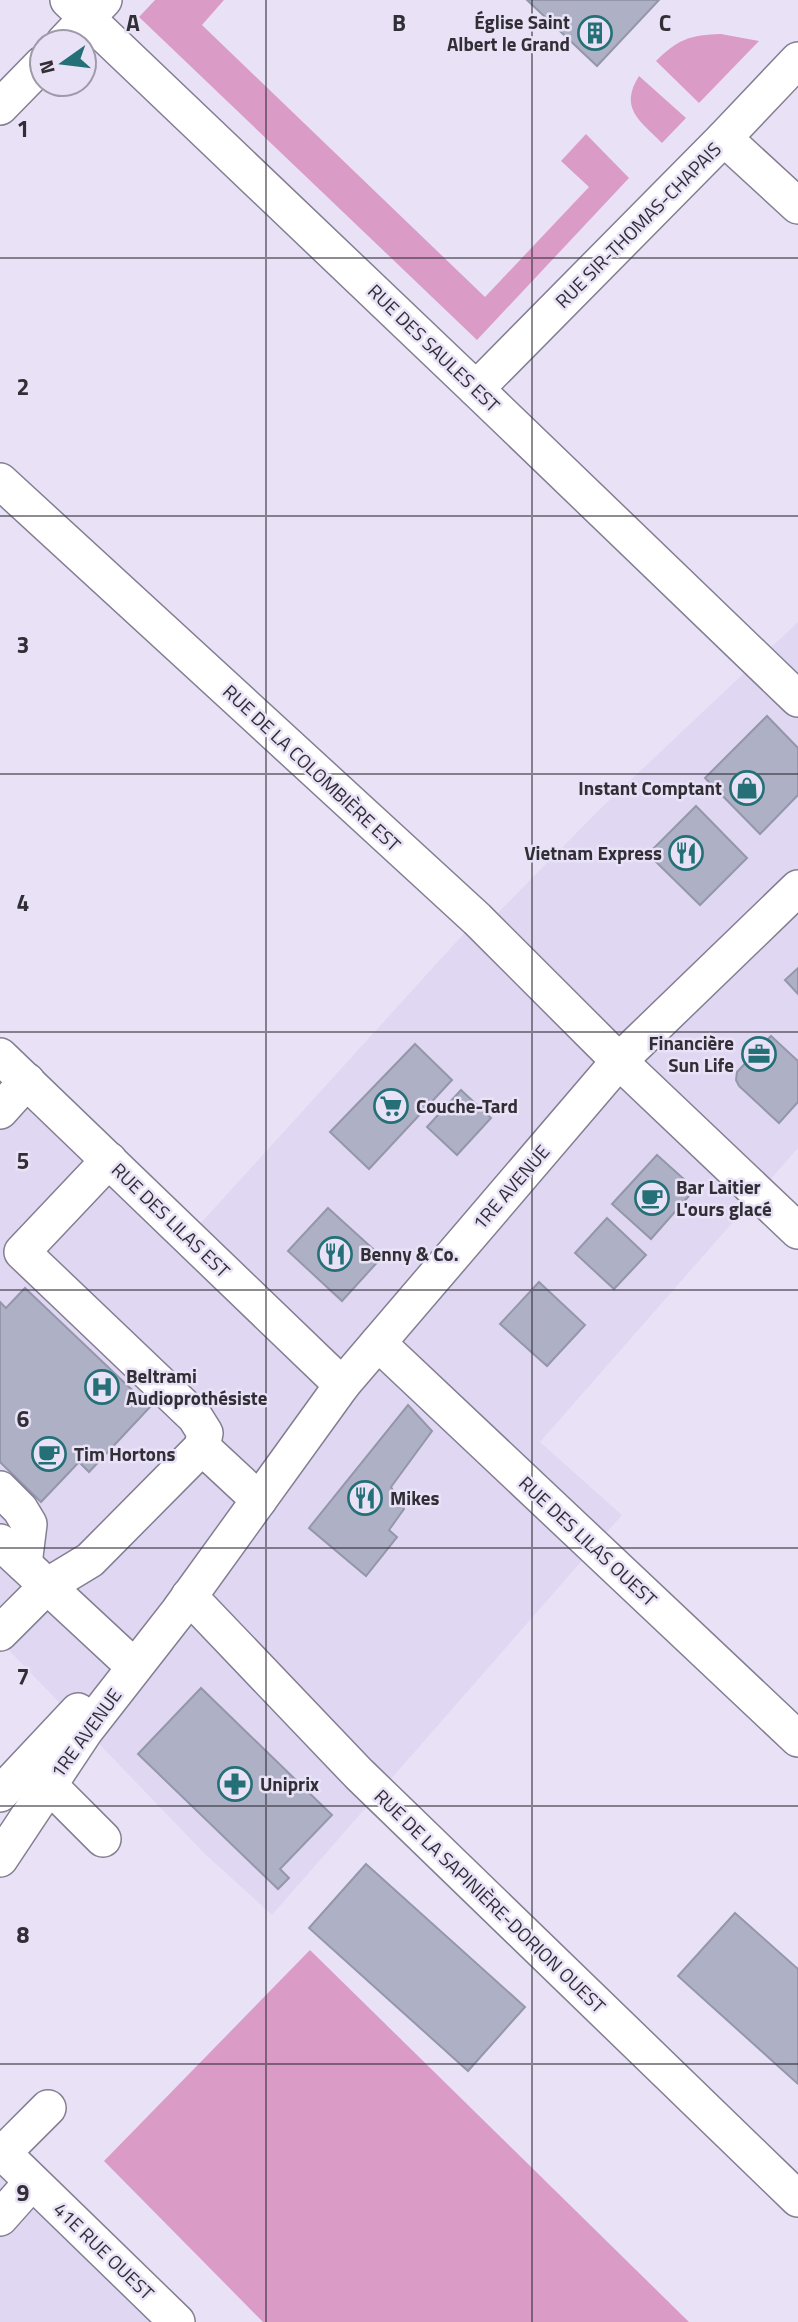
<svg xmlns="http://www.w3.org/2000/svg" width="798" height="2322" viewBox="0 0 798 2322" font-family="'Titillium Web',sans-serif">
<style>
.built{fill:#e0d7f3}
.green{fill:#db9bc7}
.building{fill:#aeb0c5;stroke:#9496aa;stroke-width:2}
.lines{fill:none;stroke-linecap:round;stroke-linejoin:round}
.minor-casing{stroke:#847e91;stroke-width:38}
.minor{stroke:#fff;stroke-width:35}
.grid{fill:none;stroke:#312e36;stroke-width:2;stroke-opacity:0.55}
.labels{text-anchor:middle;stroke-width:5;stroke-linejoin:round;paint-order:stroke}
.poi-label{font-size:19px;font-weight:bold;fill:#312e36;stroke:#e9e2f7;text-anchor:start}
.street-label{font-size:19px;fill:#312e36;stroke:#e9e2f7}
.grid-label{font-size:23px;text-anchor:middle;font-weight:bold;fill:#312e36;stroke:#e9e2f7;stroke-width:5;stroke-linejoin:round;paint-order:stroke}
</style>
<rect width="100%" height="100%" fill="#e9e2f7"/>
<g class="built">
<path d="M798 622V1148L540 1442 622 1515 272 1915 205 1854 0 1641V1111L27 1081 189 1236 477 919 485 926 601 808Z"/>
<path d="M0 2156 176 2322H0Z"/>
</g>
<g class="green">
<path d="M155 0H224L202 25 485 297 589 187 561 161 586 134 629 178 477 340 139 17Z"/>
<path d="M721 34 759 41 699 103 656 61C678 39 690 35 721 34Z"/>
<path d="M639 76 686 118 662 143C639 120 619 108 639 76Z"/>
<path d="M310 1950 689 2322H263L104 2161Z"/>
</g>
<g class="building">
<path d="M527 0H659L597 66Z"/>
<path d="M767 716 798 748V795L760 834 705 778Z"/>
<path d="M696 806 747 858 700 905 648 854Z"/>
<path d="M798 968V994L785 980Z"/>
<path d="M771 1036 798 1061V1102L779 1123 739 1086 736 1080 737 1072Z"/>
<path d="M415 1044 452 1080 369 1169 330 1132Z"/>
<path d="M461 1090 491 1118 457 1155 427 1127Z"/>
<path d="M657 1155 695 1189 651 1239 612 1204Z"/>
<path d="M328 1208 382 1257 342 1301 288 1251Z"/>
<path d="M607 1218 646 1255 614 1289 575 1253Z"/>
<path d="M539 1282 585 1325 547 1366 500 1324Z"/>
<path d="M25 1288 150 1407 89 1472 79 1462 41 1502 0 1462V1302L6 1308Z"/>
<path d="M408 1405 432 1431 391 1487 404 1509 389 1530 397 1537 366 1576 309 1528Z"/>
<path d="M201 1688 332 1815 280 1869 289 1878 278 1889 138 1754Z"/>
<path d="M366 1864 525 2007 468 2071 309 1928Z"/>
<path d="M735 1913 798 1969V2084L678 1976Z"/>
</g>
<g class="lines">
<g class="minor-casing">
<g id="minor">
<path d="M68 0 476 389 798 699"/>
<path d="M64 42 104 0"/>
<path d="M0 107 42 64"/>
<path d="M724 138 798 206"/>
<path d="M476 389 724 138 798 60"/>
<path d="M0 481 477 919 619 1061 798 1231"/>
<path d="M0 1056 342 1385"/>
<path d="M0 1111 27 1081"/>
<path d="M109 1160 22 1252 195 1417 205 1433 202 1447"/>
<path d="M378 1343 798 1739"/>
<path d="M0 1489 20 1509 29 1524 24 1564"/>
<path d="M0 1542 128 1661"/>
<path d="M189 1596 359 1774 798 2199"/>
<path d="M0 1633 47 1586 90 1560 202 1447 259 1500"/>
<path d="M49 1785 103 1839"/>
<path d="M0 1794 78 1711"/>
<path d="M0 1859 85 1731 178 1612 342 1385 619 1061 798 888"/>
<path d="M0 2150 177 2322"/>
<path d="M3 2153 48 2108"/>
<path d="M0 2218 32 2182"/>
</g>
</g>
<use href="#minor" class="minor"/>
</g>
<path class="grid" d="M266 0V2322M532 0V2322M0 258H798M0 516H798M0 774H798M0 1032H798M0 1290H798M0 1548H798M0 1806H798M0 2064H798"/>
<defs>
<g id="building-ring" transform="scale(1.75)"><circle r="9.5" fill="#e9e2f7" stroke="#256f76" stroke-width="1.5"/><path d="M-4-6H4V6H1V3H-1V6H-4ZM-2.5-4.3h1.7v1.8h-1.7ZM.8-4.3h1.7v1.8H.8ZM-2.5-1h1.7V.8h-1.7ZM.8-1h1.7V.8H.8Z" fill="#256f76"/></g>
<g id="shop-ring" transform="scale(1.75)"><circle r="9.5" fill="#e9e2f7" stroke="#256f76" stroke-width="1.5"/><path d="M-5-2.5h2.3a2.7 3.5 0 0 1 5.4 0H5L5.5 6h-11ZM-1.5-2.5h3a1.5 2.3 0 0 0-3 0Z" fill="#256f76"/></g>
<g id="restaurant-ring" transform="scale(1.75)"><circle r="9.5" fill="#e9e2f7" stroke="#256f76" stroke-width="1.5"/><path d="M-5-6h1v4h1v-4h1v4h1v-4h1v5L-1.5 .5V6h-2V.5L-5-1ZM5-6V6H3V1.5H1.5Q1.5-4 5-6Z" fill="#256f76"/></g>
<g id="office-ring" transform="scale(1.75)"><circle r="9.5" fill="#e9e2f7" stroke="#256f76" stroke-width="1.5"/><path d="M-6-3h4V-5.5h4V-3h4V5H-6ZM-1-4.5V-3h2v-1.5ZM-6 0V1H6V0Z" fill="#256f76"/></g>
<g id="supermarket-ring" transform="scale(1.75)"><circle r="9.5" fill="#e9e2f7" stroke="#256f76" stroke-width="1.5"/><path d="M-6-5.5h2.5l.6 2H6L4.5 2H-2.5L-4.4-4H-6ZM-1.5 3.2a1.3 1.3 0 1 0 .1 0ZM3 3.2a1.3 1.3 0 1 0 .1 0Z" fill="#256f76"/></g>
<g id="cafe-ring" transform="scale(1.75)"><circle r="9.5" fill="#e9e2f7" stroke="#256f76" stroke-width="1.5"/><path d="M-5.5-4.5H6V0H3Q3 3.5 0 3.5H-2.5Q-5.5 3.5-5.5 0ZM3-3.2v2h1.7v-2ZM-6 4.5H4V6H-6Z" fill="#256f76"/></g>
<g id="hospital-ring" transform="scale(1.75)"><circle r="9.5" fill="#e9e2f7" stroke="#256f76" stroke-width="1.5"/><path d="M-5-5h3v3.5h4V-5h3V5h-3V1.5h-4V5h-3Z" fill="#256f76"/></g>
<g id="pharmacy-ring" transform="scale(1.75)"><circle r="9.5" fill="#e9e2f7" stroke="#256f76" stroke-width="1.5"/><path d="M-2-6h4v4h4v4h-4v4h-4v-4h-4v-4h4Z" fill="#256f76"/></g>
</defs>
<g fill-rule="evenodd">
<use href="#building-ring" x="595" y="33"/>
<use href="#shop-ring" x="747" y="788"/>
<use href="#restaurant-ring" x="686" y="853"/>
<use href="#office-ring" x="759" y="1054"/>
<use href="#supermarket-ring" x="391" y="1106"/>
<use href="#cafe-ring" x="652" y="1198"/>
<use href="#restaurant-ring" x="335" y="1254"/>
<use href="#hospital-ring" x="102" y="1387"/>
<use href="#cafe-ring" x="49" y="1454"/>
<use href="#restaurant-ring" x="365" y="1498"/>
<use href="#pharmacy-ring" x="235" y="1784"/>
</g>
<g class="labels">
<g class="poi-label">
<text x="570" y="29" text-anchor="end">Église Saint<tspan x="570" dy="22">Albert le Grand</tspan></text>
<text x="722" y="795" text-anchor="end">Instant Comptant</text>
<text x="662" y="860" text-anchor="end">Vietnam Express</text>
<text x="734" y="1050" text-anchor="end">Financière<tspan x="734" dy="22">Sun Life</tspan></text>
<text x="416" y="1113">Couche-Tard</text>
<text x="676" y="1194">Bar Laitier<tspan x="676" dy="22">L'ours glacé</tspan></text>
<text x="360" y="1261">Benny &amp; Co.</text>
<text x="126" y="1383">Beltrami<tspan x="126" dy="22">Audioprothésiste</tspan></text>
<text x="74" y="1461">Tim Hortons</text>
<text x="390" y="1505">Mikes</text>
<text x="260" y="1791">Uniprix</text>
</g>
<g class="street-label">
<text transform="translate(638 225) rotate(-45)" y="7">RUE SIR-THOMAS-CHAPAIS</text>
<text transform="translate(434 348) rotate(44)" y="7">RUE DES SAULES EST</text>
<text transform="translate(312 768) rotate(43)" y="7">RUE DE LA COLOMBIÈRE EST</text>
<text transform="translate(511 1187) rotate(-49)" y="7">1RE AVENUE</text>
<text transform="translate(171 1220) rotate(44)" y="7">RUE DES LILAS EST</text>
<text transform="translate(588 1541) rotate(43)" y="7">RUE DES LILAS OUEST</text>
<text transform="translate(86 1733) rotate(-54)" y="7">1RE AVENUE</text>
<text transform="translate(490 1901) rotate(44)" y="7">RUE DE LA SAPINIÈRE-DORION OUEST</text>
<text transform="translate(104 2251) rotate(44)" y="7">41E RUE OUEST</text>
</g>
</g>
<g class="grid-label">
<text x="133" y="31">A</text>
<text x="399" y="31">B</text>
<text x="665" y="31">C</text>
<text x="23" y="137">1</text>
<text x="23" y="395">2</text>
<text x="23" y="653">3</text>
<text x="23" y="911">4</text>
<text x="23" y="1169">5</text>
<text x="23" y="1427">6</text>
<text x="23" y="1685">7</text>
<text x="23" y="1943">8</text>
<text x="23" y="2201">9</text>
</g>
<g transform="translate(63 63) rotate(256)"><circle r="33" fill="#e9e2f7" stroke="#9f9aaa" stroke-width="2"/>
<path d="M0-5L12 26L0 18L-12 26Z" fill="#256f76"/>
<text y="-10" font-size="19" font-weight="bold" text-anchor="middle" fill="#312e36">N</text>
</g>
</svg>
